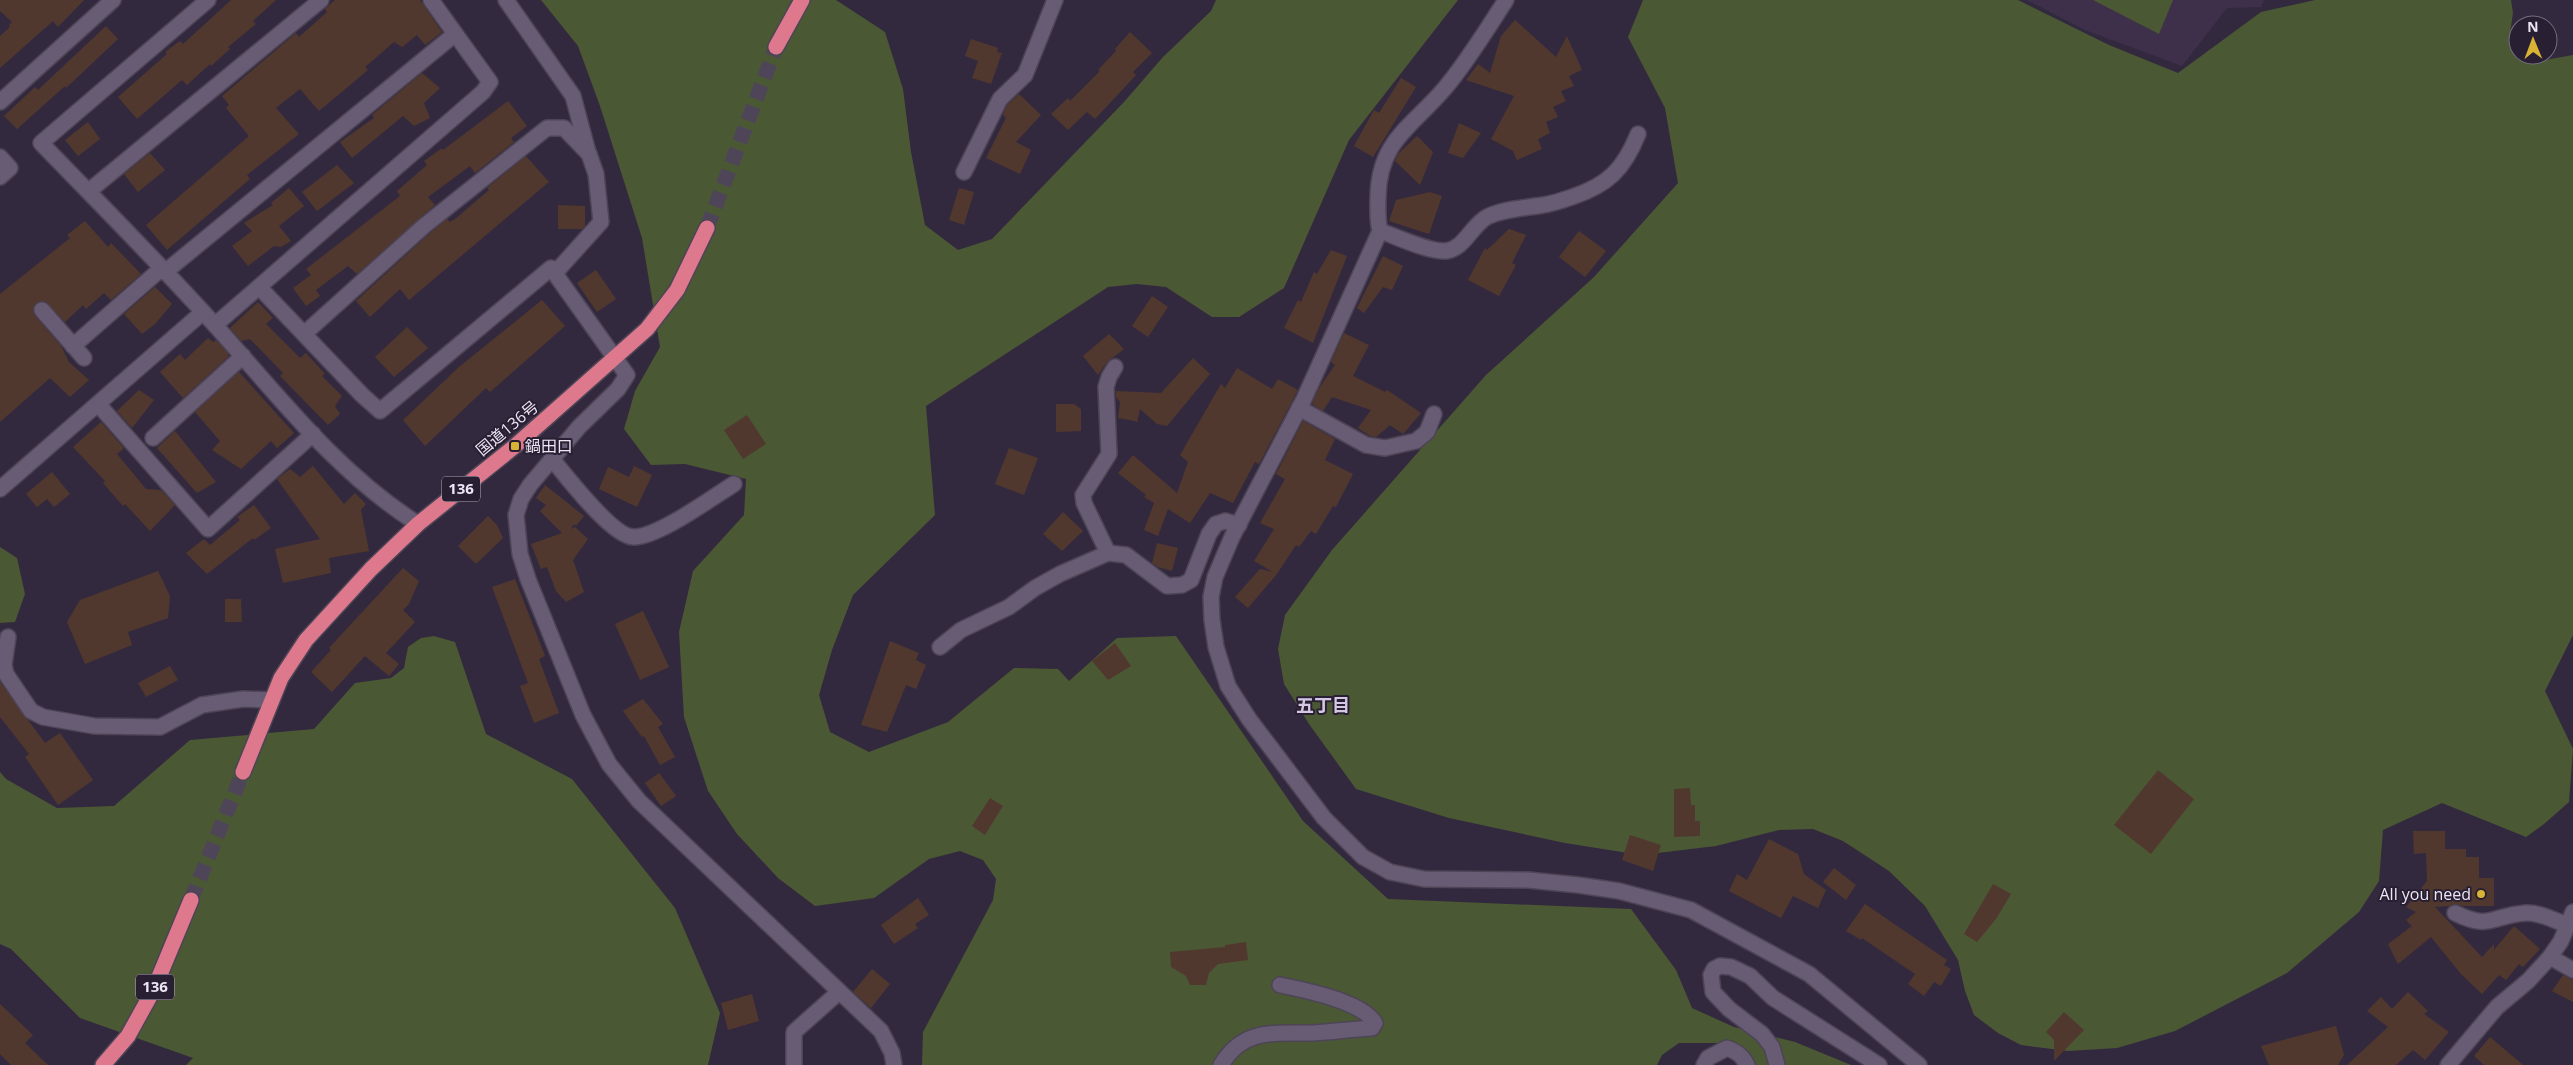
<svg xmlns="http://www.w3.org/2000/svg" width="2573" height="1065" viewBox="0 0 2573 1065" font-family="'Open Sans','Noto Sans JP',sans-serif">
<style>
.built{fill:#3e304a}
.green{fill:#4b5834}
.building{fill:#51382e}
.lines{fill:none;stroke-linecap:round;stroke-linejoin:round}
.highway-tunnel{stroke:#4f4559;stroke-width:15;stroke-dasharray:15 8;stroke-linecap:butt}
.street-casing{stroke:#4d4456;stroke-width:18}
.highway-casing{stroke:#4d4456;stroke-width:18}
.street{stroke:#675c74;stroke-width:15}
.highway{stroke:#de798d;stroke-width:15}
.poi-dot{fill:#d9b334;stroke:#291f33;stroke-width:2}
.labels{text-anchor:middle;stroke-width:4;stroke-linejoin:round;paint-order:stroke}
.shield{fill:#291f33;stroke:#b2aab9;stroke-width:1}
.shield-label{font-size:15px;font-weight:bold;fill:#ece5f3}
.street-label{font-size:16px;fill:#ece5f3;stroke:#291f33}
.poi-label{font-size:16px;fill:#ece5f3;stroke:#291f33;text-anchor:start}
.neighbourhood-label{font-size:18px;font-weight:bold;fill:#d4c7e3;stroke:#291f33}
</style>
<rect width="100%" height="100%" fill="#33293e"/>
<path class="built" d="M2027 0H2264L2261 7 2227 8 2182 66 2085 30Z"/>
<g class="green">
<path d="M541 0H836L885 32 903 89 911 152 925 225 958 250 992 239 1124 102 1163 57 1211 11 1216 0H1458L1349 140 1284 288 1239 317H1212L1166 287 1137 284 1108 287 926 406 935 515 853 595 832 650 819 695 830 732 869 752 948 722 1014 668 1058 669 1069 681 1117 638 1176 636 1303 821 1388 899 1631 909 1676 970 1692 1008 1734 1027 1795 1042 1851 1065H1754L1722 1043H1679L1662 1055 1657 1065H922L923 1032 993 900 996 879 983 860 960 851 929 859 874 898 815 906 778 878 737 834 708 791 684 717 679 632 693 571 744 515 746 479 685 464 651 465 624 429 635 391 660 347 642 238 600 106 578 46Z"/>
<path d="M1643 0H2018L2109 45 2178 73 2261 12 2315 0H2511L2513 13 2509 39 2518 45V55H2536L2545 60 2573 55V635L2545 691 2573 749 2569 802 2544 824 2526 837 2442 803 2383 830 2379 881 2359 912 2287 973 2175 1031 2117 1048 2068 1051 2021 1045 1998 1033 1974 1015 1965 991 1958 960 1925 906 1889 871 1843 841 1813 829 1779 830 1716 846 1641 855 1565 843 1449 818 1356 789 1309 724 1284 684 1278 649 1285 615 1332 550 1486 375 1594 277 1678 183 1665 108 1628 37Z"/>
<path d="M2093 0H2173L2159 34Z"/>
<path d="M0 547 17 558 25 594 15 622 0 623Z"/>
<path d="M434 636 455 642 486 734 572 779 675 908 720 1013 708 1065H186L193 1058 80 1018 11 949 0 944V772L6 779 57 808 114 806 190 740 314 729 355 683 391 678 404 668 408 647 421 638Z"/>
</g>
<g class="building">
<path d="M0 0H84L58 27 53 21 0 68V36L10 27 9 25 12 22 0 11Z"/>
<path d="M231 0H276L253 21 256 24 228 47 230 49 211 66 210 64 187 85 182 80 137 119 118 97 167 54 165 52 180 41 183 44Z"/>
<path d="M335 0H420L442 32 425 45 417 35 402 47 394 42 365 67 368 70 319 111 300 89 276 108 299 134 247 175 250 179 167 250 146 225 249 136 226 108 229 105 222 96 296 33 299 37 327 12 325 9Z"/>
<path d="M1515 20 1556 57 1567 36 1582 70 1569 76 1574 86 1561 91 1566 101 1553 107 1558 117 1546 122 1550 133 1538 139 1542 149 1517 160 1513 151 1491 139 1514 96 1466 80 1478 64 1490 73 1501 36Z"/>
<path d="M106 26 118 39 66 88 65 86 17 129 4 116 35 87 38 90Z"/>
<path d="M1130 32 1152 53 1133 72 1136 75 1095 119 1087 112 1068 130 1051 114 1068 98 1070 101 1100 71 1098 70 1116 51 1115 49Z"/>
<path d="M971 39 998 48 997 52 1002 53 991 84 972 78 978 61 965 56Z"/>
<path d="M422 73 440 88 424 103 430 118 414 126 403 116 352 158 340 142 374 118 372 115Z"/>
<path d="M1401 78 1416 87 1373 157 1354 146 1374 110 1379 113Z"/>
<path d="M1019 94 1041 115 1016 142 1031 150 1020 174 986 158 1006 118 1003 115 1007 105Z"/>
<path d="M508 101 527 126 511 138 514 142 475 173 470 166 428 197 435 205 357 274 348 266 316 290 320 296 306 306 293 288 311 275 306 269 400 196 397 191 427 165 424 161 442 148 443 150Z"/>
<path d="M88 122 100 139 78 156 65 140Z"/>
<path d="M1459 123 1481 133 1463 158 1448 153Z"/>
<path d="M1417 136 1433 152 1420 185 1395 161 1398 154Z"/>
<path d="M150 153 165 170 138 192 124 174Z"/>
<path d="M526 156 549 182 409 300 400 289 370 317 356 301 430 233 447 219 450 222 455 219 489 190 487 188Z"/>
<path d="M337 165 354 183 317 211 302 192Z"/>
<path d="M289 188 304 206 279 226 291 241 281 247 274 246 248 266 232 246 252 231 244 223 273 205 271 203Z"/>
<path d="M959 188 974 192 964 225 949 220Z"/>
<path d="M1430 192 1442 196 1429 234 1389 221 1396 200Z"/>
<path d="M558 205 585 206V226L582 229H558Z"/>
<path d="M85 221 108 247 111 243 141 274 111 300 104 293 86 309 83 305 65 322 45 301 36 303 33 311 35 316 61 346 69 362 89 380 70 397 50 378 0 422V294L70 238 67 235Z"/>
<path d="M1509 229 1526 235 1512 263 1516 265 1499 296 1468 280 1485 248 1487 250Z"/>
<path d="M1579 231 1606 251 1585 277 1559 257Z"/>
<path d="M1331 250 1347 256 1313 343 1284 328 1298 300 1301 302 1314 272 1317 274Z"/>
<path d="M1383 256 1403 266 1392 290 1383 287 1364 313 1357 308Z"/>
<path d="M596 270 616 299 597 312 577 283Z"/>
<path d="M155 287 172 304 155 324 142 334 124 314Z"/>
<path d="M1152 296 1168 307 1148 337 1132 326Z"/>
<path d="M542 300 565 326 490 392 486 388 425 446 403 420 459 367Z"/>
<path d="M258 302 273 318 266 324 300 358 306 353 325 374 322 376 342 396 335 406 340 414 328 425 280 376 283 373 250 339 241 341 230 328Z"/>
<path d="M407 327 428 348 394 377 375 357Z"/>
<path d="M1344 333 1369 345 1353 376 1385 392 1387 390 1421 413 1403 434 1390 425 1376 437 1370 436 1358 428 1371 410 1332 397 1323 411 1312 404 1319 388 1335 365 1331 362Z"/>
<path d="M1109 334 1124 349 1107 362 1098 375 1083 356Z"/>
<path d="M208 338 213 342 216 340 228 353V357L183 398 160 372 180 354 185 360Z"/>
<path d="M1193 358 1210 374 1167 426 1157 424 1140 409 1137 423 1135 421 1118 418 1120 402 1116 397V391L1161 393Z"/>
<path d="M1237 368 1272 389 1278 379 1298 390 1259 464 1255 462 1233 503 1210 493 1190 523 1168 509 1158 536 1144 530 1154 503 1144 497 1146 495 1118 473 1133 455 1177 493 1188 462 1180 455 1221 384 1225 388Z"/>
<path d="M239 372 294 433 277 448 271 441 241 469 212 450 220 441 195 412Z"/>
<path d="M139 390 154 400 132 428 117 411Z"/>
<path d="M1056 404H1074L1081 409V431L1056 432Z"/>
<path d="M747 415 766 444 743 459 724 430Z"/>
<path d="M1303 421 1335 439 1325 460 1353 474 1336 507 1333 506 1316 534 1311 531 1299 547 1296 545 1277 574 1248 608 1235 597 1260 569 1273 572 1254 561 1274 529 1260 523 1285 479 1276 474Z"/>
<path d="M101 422 124 448 117 454 146 489 161 490 175 505 150 531 125 504 123 506 103 483 105 481 73 447Z"/>
<path d="M175 431 216 482 197 493 157 448Z"/>
<path d="M1009 448 1038 458 1024 495 995 484Z"/>
<path d="M313 466 344 504 355 493 366 504 361 510 369 551 329 558 331 573 283 583 275 549 320 539 277 479 290 469 300 477Z"/>
<path d="M634 466 652 475 637 507 599 489 608 467 629 477Z"/>
<path d="M52 472 70 494 54 507 47 499 37 507 26 494Z"/>
<path d="M545 485 584 516 576 526 574 524 571 529 575 527 588 539 573 560 584 592 566 602 556 591 547 567 541 569 531 544 562 533 540 511 546 505 536 498Z"/>
<path d="M254 505 271 528 254 540 253 538 207 574 186 553 204 539 210 545 240 520 237 517Z"/>
<path d="M1063 512 1083 531 1062 551 1043 534Z"/>
<path d="M488 516 497 525 503 538 476 564 458 546Z"/>
<path d="M1157 543 1178 548 1172 571 1158 567 1152 563Z"/>
<path d="M403 568 419 581 409 604 403 610 415 622 386 653 399 664 389 676 365 656 332 692 311 672 331 650 329 648Z"/>
<path d="M158 571 170 596 168 618 128 632 132 645 85 664 67 622 80 600Z"/>
<path d="M515 579 545 656 539 659 559 713 534 723 520 686 528 683 492 587Z"/>
<path d="M225 599H241L242 622H225Z"/>
<path d="M643 611 669 667 640 680 615 624Z"/>
<path d="M890 641 919 653 916 660 926 665 916 689 906 685 887 732 861 725Z"/>
<path d="M1115 643 1131 666 1108 680 1092 661Z"/>
<path d="M170 666 178 680 146 697 138 683Z"/>
<path d="M0 682 45 743 60 733 93 780 58 805 25 757 29 754 0 717Z"/>
<path d="M643 699 663 724 658 727 675 757 660 765 644 736 642 737 623 711Z"/>
<path d="M2158 770 2194 799 2151 854 2114 825Z"/>
<path d="M659 773 676 796 661 806 645 783Z"/>
<path d="M1690 788 1691 805H1695V821H1700V836L1674 837V789Z"/>
<path d="M990 798 1003 806 985 835 972 826Z"/>
<path d="M2413 831H2445V849H2466V857H2479V878H2494V906H2463L2454 904 2449 906 2435 907 2482 957 2494 944V950L2514 926 2540 949 2523 967 2519 964 2506 980 2499 975 2482 994 2461 974 2431 937 2398 964 2388 944 2412 926 2406 920 2416 912 2406 907 2427 881 2426 853 2414 854Z"/>
<path d="M1630 835 1661 845 1653 871 1622 860Z"/>
<path d="M1769 839 1798 854 1804 874 1826 890 1818 908 1793 896 1781 918 1729 891 1737 874 1747 880Z"/>
<path d="M1834 868 1856 885 1846 900 1823 882Z"/>
<path d="M1993 884 2011 894 1996 919 1977 942 1964 934Z"/>
<path d="M918 898 929 915 915 924 918 928 894 944 881 925Z"/>
<path d="M1865 904 1947 960 1944 965 1951 969 1941 986 1934 982 1924 996 1908 984 1915 974 1862 938 1861 940 1846 931Z"/>
<path d="M1246 942 1248 960 1218 964 1209 973 1206 985H1190L1186 976 1171 967 1170 952 1225 947V945Z"/>
<path d="M872 969 890 984 871 1008 853 992Z"/>
<path d="M2563 975 2573 980V1002L2552 991Z"/>
<path d="M2408 992 2428 1011 2424 1014 2449 1032 2425 1060 2413 1050 2396 1065H2347L2388 1027 2367 1011 2381 997 2392 1009Z"/>
<path d="M752 994 759 1021 728 1030 721 1003Z"/>
<path d="M0 1004 33 1035 25 1043 48 1065H11L0 1054Z"/>
<path d="M2064 1012 2084 1030 2054 1061V1040L2046 1032Z"/>
<path d="M2336 1026 2344 1055 2338 1065H2269L2261 1046Z"/>
<path d="M2490 1037 2523 1065H2484L2474 1056Z"/>
</g>
<g class="lines">
<g class="highway-tunnel">
<path d="M707 228 776 47"/>
<path d="M191 900 243 772"/>
</g>
<g class="street-casing">
<g id="street">
<path d="M208 0 41 143C99 203 158 262 214 324 277 394 337 473 418 524"/>
<path d="M506 0 573 96 588 152"/>
<path d="M1506 0C1487 29 1467 62 1445 88 1412 127 1379 140 1378 197 1378 209 1377 220 1380 231L1304 399 1232 537 1215 577 1211 597 1212 620 1216 647 1228 686 1249 719 1324 818 1363 857 1390 872 1424 879 1528 880 1578 885 1619 891 1691 910 1809 974 1919 1065"/>
<path d="M0 102 113 0"/>
<path d="M0 157 10 168 0 177"/>
<path d="M964 172 1000 99 1025 75 1055 0"/>
<path d="M89 191 321 0"/>
<path d="M1380 231C1398 237 1428 252 1446 251 1464 249 1472 225 1487 217 1502 209 1525 208 1543 205 1553 204 1562 200 1572 197 1608 185 1624 169 1638 134"/>
<path d="M165 272 455 34"/>
<path d="M259 287 362 395 380 411 551 268 627 375 618 389 579 427 530 485 521 499 516 515 520 554 528 579 583 715 609 764 639 801 881 1031 892 1053 894 1065"/>
<path d="M42 310 84 358"/>
<path d="M215 325 483 92 490 82 431 0"/>
<path d="M304 334 424 226 547 128H564L589 154 596 174 601 222 555 273"/>
<path d="M73 346 162 268"/>
<path d="M98 404 208 529 313 434"/>
<path d="M1299 408 1366 445 1385 448 1416 441 1427 432 1434 414"/>
<path d="M153 438 243 356"/>
<path d="M552 459C566 476 612 536 633 537 657 538 713 497 734 484"/>
<path d="M0 489 203 312"/>
<path d="M1108 553 1084 503 1083 495 1109 454 1106 387 1109 377 1115 367"/>
<path d="M8 637 4 665 6 674 31 711 43 717 94 726 160 727 202 705 243 699 272 700"/>
<path d="M940 647 961 630 1009 607 1035 588 1060 574 1108 553 1126 555 1167 586 1182 585 1191 580 1209 534 1216 524 1225 521 1239 525"/>
<path d="M2455 913C2491 931 2492 915 2526 913 2540 912 2555 921 2567 925"/>
<path d="M2550 957 2573 970"/>
<path d="M794 1065V1032L839 992"/>
<path d="M1221 1065C1244 1027 1274 1034 1314 1033 1333 1032 1352 1029 1372 1028L1375 1023C1362 1001 1304 990 1280 985"/>
<path d="M1704 1065 1708 1058 1727 1048C1737 1052 1742 1055 1747 1065"/>
<path d="M1777 1065 1772 1047 1762 1034 1729 1009 1713 992 1711 975 1714 969 1720 966 1731 967 1750 976 1773 998 1879 1065"/>
<path d="M2448 1065 2497 1007 2528 981 2550 957 2561 941 2573 912"/>
</g>
</g>
<g class="highway-casing">
<g id="highway">
<path d="M776 47 802 0"/>
<path d="M243 772 281 678 306 640 371 569 418 524 515 446 647 329 677 290 707 228"/>
<path d="M103 1065 128 1036 154 989 191 900"/>
</g>
</g>
<use href="#street" class="street"/>
<use href="#highway" class="highway"/>
</g>
<g class="poi-dot">
<rect x="510" y="441" width="10" height="10" rx="2.5"/>
<circle cx="2481" cy="894" r="5"/>
</g>
<g class="labels">
<g class="shield">
<rect x="442" y="476.5" width="38" height="25" rx="4"/>
<rect x="136" y="974.5" width="38" height="25" rx="4"/>
</g>
<g class="shield-label">
<text x="461" y="494">136</text>
<text x="155" y="992">136</text>
</g>
<g class="street-label">
<text transform="translate(507 428) rotate(-40)" y="6">国道136号</text>
</g>
<g class="poi-label">
<text x="525" y="452">鍋田口</text>
<text x="2471" y="900" text-anchor="end">All you need</text>
</g>
<g class="neighbourhood-label">
<text x="1323" y="712">五丁目</text>
</g>
</g>
<g transform="translate(2533 40) rotate(359)"><circle r="24" fill="#291f33" stroke="#776e80"/>
<path d="M0-4L9 19L0 12L-9 19Z" fill="#d9b334"/>
<text y="-8" font-size="14" font-weight="bold" text-anchor="middle" fill="#ece5f3">N</text>
</g>
</svg>
